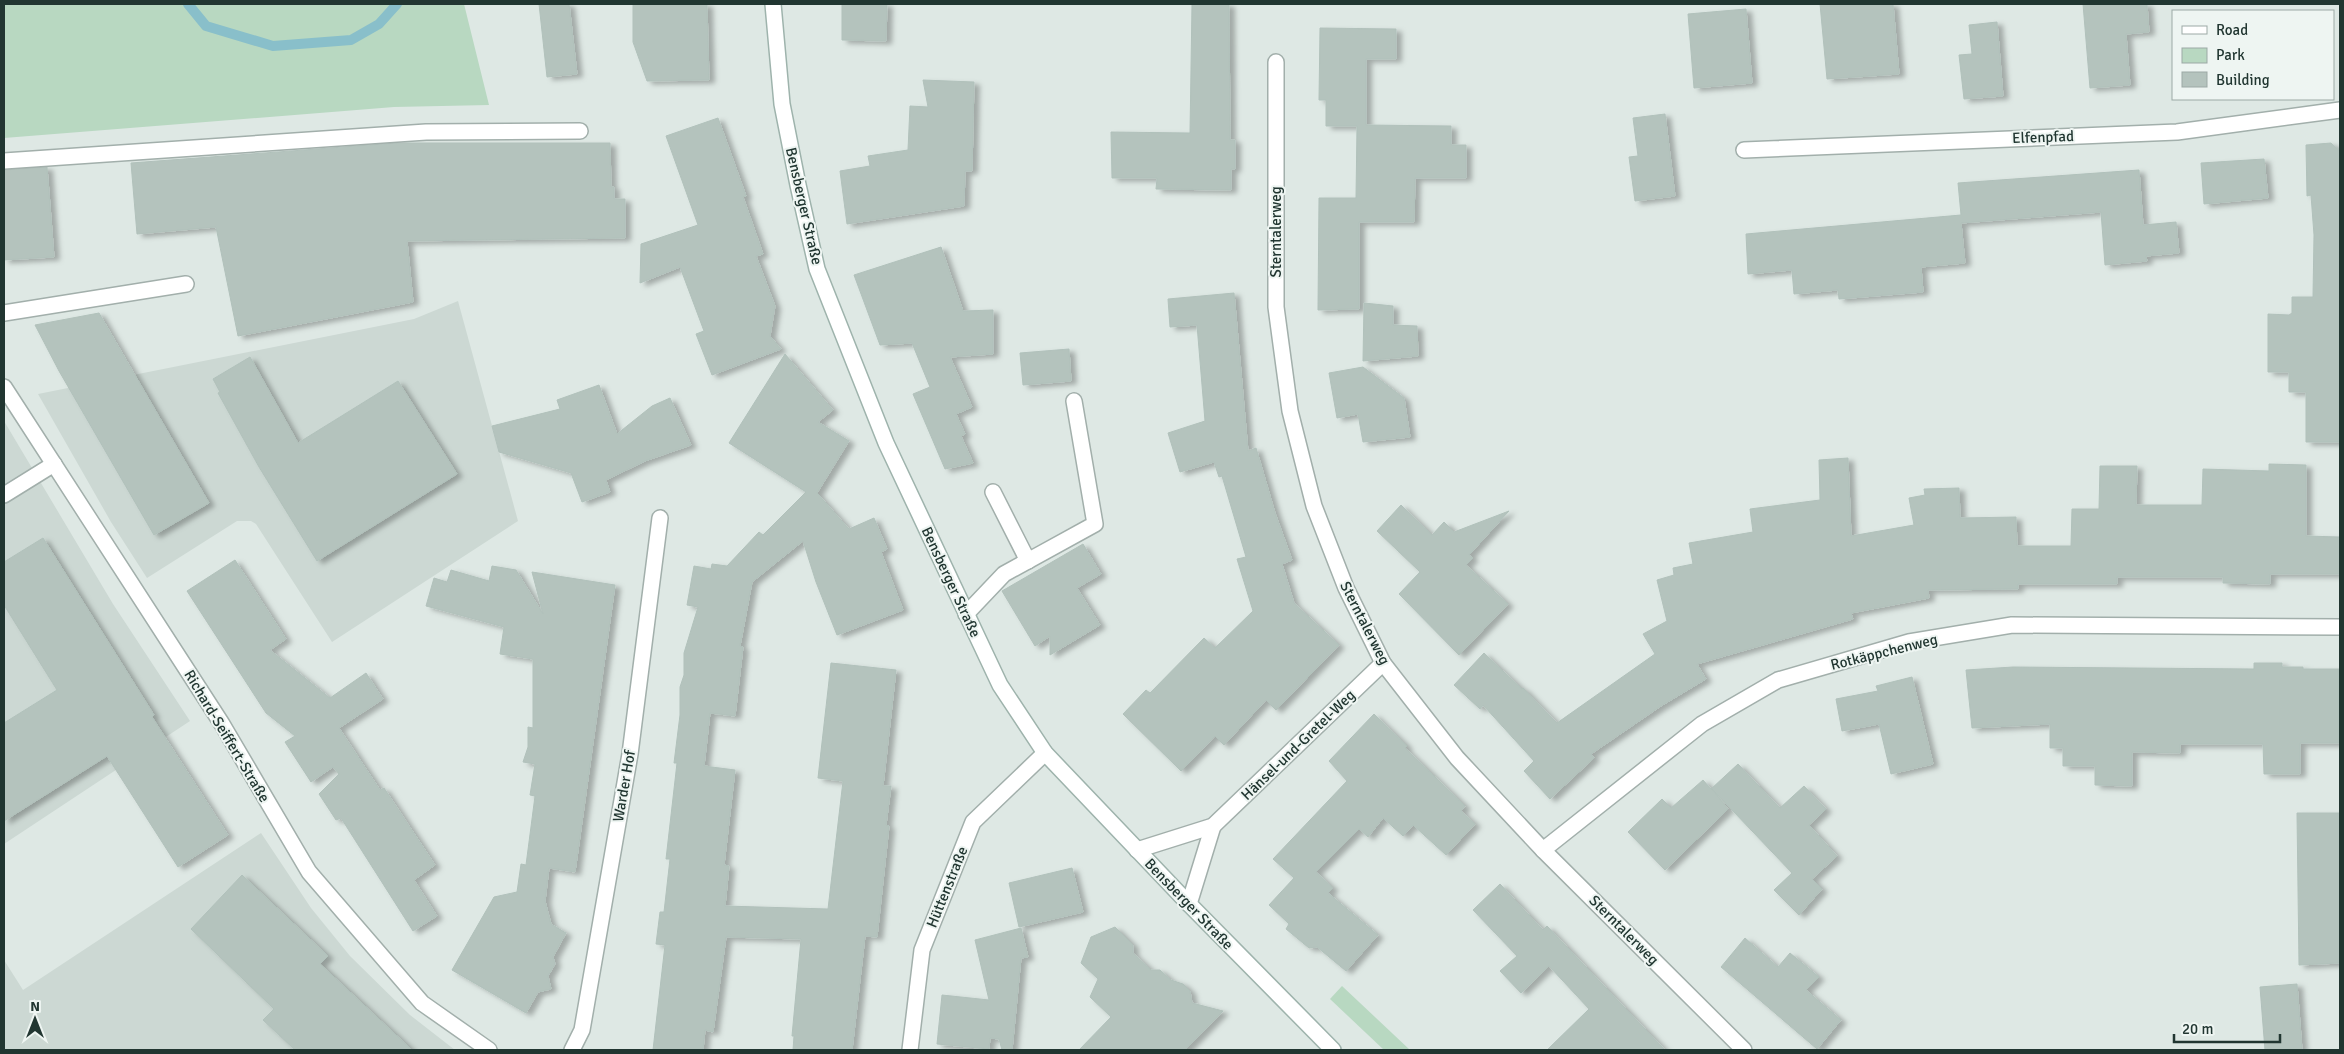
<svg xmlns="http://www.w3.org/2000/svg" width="2344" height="1054" viewBox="0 0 2344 1054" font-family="Signika,sans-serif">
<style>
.built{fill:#ccd8d3}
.green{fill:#b8d8c1}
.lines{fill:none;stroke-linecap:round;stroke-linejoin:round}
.stream{stroke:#89bfca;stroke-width:10}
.building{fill:#b4c3bd;stroke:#b1c1bb;filter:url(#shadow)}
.lane-casing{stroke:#a2afab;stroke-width:18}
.street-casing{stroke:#a2afab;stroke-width:18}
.secondary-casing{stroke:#9eb3ac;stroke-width:18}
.lane{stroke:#fff;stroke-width:15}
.street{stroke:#fff;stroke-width:15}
.secondary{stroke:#fff;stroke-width:15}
.labels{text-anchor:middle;stroke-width:4;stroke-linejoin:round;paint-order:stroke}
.street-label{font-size:15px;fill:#213631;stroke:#eef5f2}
</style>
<defs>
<filter id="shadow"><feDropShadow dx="5.5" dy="3" stdDeviation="2.5" flood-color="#0004"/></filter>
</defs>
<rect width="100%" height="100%" fill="#dee8e4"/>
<g class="built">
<path d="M458 301 518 521 332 642 256 524 251 521H237L147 578 111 522 38 394 414 319Z"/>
<path d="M4 421 113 604 190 721 4 844Z"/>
<path d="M261 833 311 908 350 956 410 1015 455 1050H4V960L23 990Z"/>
</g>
<g class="green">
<path d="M4 4H464L489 105 394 107 4 138Z"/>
<path d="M1342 986 1410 1050H1384L1330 999Z"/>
</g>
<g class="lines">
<path class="stream" d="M188 4 206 26 273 46 351 40 379 24 397 4"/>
</g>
<g class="building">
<path d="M539 4H569L577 74 547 77Z"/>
<path d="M633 4H707L709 80 647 81 633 42Z"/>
<path d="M842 4H887L886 41 842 40Z"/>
<path d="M1192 4H1229L1230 140H1235V169H1231V190L1156 189 1157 178H1112L1111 132 1190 133Z"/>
<path d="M1820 4H1893L1899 74 1827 79Z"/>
<path d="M2083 4H2147L2149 32 2126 34 2130 85 2090 88Z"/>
<path d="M1746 9 1752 83 1694 88 1688 14Z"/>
<path d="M1997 22 2003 96 1964 99 1959 55 1972 54 1969 25Z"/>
<path d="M1320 28 1396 29V59H1366V125L1451 126V145H1466V178H1415L1414 222H1359V309L1318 310 1319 198H1356L1357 126H1326V100H1319Z"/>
<path d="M923 80 974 82 972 171H965L964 206 847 224 840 171 870 166 868 156 908 150 910 106 928 107Z"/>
<path d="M1665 114 1675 196 1635 201 1629 157 1638 156 1633 118Z"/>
<path d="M718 118 746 196 743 197 763 254 756 256 775 306 770 336 781 349 712 375 696 334 704 331 680 267 640 283 641 244 698 225 666 136Z"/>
<path d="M397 143H610L611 187H614V199H625V238L407 241 413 302 238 336 216 227 137 234 131 163Z"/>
<path d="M2331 143 2340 151V442H2306V392H2289V372H2268V314L2289 315 2292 313V297H2313L2314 235 2311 195 2307 196 2306 145Z"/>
<path d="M2264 159 2268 198 2204 204 2201 163Z"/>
<path d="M47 167 54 257 4 260V170Z"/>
<path d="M2139 170 2143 225 2176 222 2179 253 2146 256 2147 261 2105 265 2101 212 1961 223 1965 263 1921 267 1923 292 1839 299 1838 290 1794 294 1792 270 1748 274 1746 234 1961 215 1958 183Z"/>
<path d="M941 247 963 311 993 310V354L950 357 972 407 956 414 965 434 961 436 973 463 945 469 913 394 930 387 912 343 880 345 854 275Z"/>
<path d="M1234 293 1248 451 1256 448 1275 513 1292 560 1282 564 1294 603 1339 645 1276 710 1266 700 1224 745 1215 736 1181 771 1123 714 1146 690 1150 693 1204 638 1215 648 1253 611 1237 559 1246 557 1222 476 1219 477 1214 462 1180 472 1168 433 1205 421 1197 325 1170 327 1168 299Z"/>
<path d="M1364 303 1393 306V325L1417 326 1418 356 1363 361Z"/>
<path d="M99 313 209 503 154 535 59 371 35 325Z"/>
<path d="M1069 349 1071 381 1023 385 1020 353Z"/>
<path d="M785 354 833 410 818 422 849 441 817 493 849 529 874 518 887 549 881 552 903 610 837 635 816 582 803 541 752 582 740 646 743 647 735 716 710 713 704 766 735 770 724 865 729 866 725 906 828 909 843 781 818 778 831 663 896 670 883 786H891L886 825 889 826 877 937 865 936 852 1050H793L794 1036H792L801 939 726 937 713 1032 705 1030 703 1050H653L665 945 656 944 660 912H664L670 859H666L677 763H674L680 715V687L684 675V653L698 607 687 605 694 566 711 569 712 564 727 566 759 532 763 535 806 492 729 443Z"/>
<path d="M250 357 298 443 398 381 457 474 317 561 259 467 218 393 220 392 213 379Z"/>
<path d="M1363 367 1404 398 1410 437 1363 442 1358 414 1337 418 1329 373Z"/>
<path d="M599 385 617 434 652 406 670 398 691 445 645 461 606 480 610 492 582 502 571 473 499 452 492 426 560 409 557 400Z"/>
<path d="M1848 458 1851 536 1914 525 1909 498 1925 495 1924 489 1959 488 1960 518 2016 517 2017 546H2071L2072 509H2099L2100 466H2137L2136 505H2202L2203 469 2269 471V464L2306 465V536L2340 537V574H2270V584L2223 583V577H2117V584H2018V589L1928 590 1929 598 1851 613 1853 619 1697 664 1706 679 1661 706 1591 754 1594 758 1550 799 1524 771 1534 761 1483 705 1480 709 1454 685 1484 653 1522 689 1523 688 1557 723 1655 654 1643 634 1667 621 1657 580 1674 575 1673 568 1693 564 1689 543 1753 532 1750 509 1820 500 1819 460Z"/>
<path d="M1401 505 1432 535 1444 522 1454 532 1509 511 1469 555 1473 558 1466 565 1508 604 1459 655 1399 594 1420 572 1377 531Z"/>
<path d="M43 538 154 715 152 717 228 835 178 867 107 756 4 821V723L57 690 4 605V562Z"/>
<path d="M1083 544 1101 574 1077 588 1100 625 1050 655V636L1035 646 1002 591Z"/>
<path d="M235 560 286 639 270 650 330 698 366 673 383 699 339 728 380 790 384 788 435 865 414 880 437 916 413 931 341 818 336 820 319 794 339 774 333 767 311 782 285 742 295 736 266 713 187 591Z"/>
<path d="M492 566 516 570 543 614 532 572 615 585 575 872 549 868 545 901 551 924 566 933 553 957 555 964 548 976 551 989 538 992 526 1013 452 970 494 897 517 892 521 864 526 865 535 796 530 795 535 764 523 762 528 747V727L533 728V659L500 654 504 627 426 606 434 578 447 582 451 570 489 581Z"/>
<path d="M2254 663H2282V667H2303V669H2339V743H2300V774H2264L2263 744H2180V753L2132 752V786L2095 785V766H2063V748H2050V724L1972 728 1966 670 2013 667 2254 669Z"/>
<path d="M1912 677 1933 764 1891 774 1879 724 1842 731 1836 699 1878 691 1876 686Z"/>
<path d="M1374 714 1407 746 1405 748 1465 806 1461 811 1475 824 1446 855 1413 825 1403 836 1383 818 1368 837 1359 829 1316 872 1333 888 1328 893 1378 935 1346 971 1317 947 1309 948 1286 929 1289 924 1269 905 1294 878 1273 859 1347 781 1329 761Z"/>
<path d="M1738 764 1780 808 1804 786 1826 809 1809 825 1837 856 1812 879 1822 889 1799 915 1774 890 1792 873 1712 789 1728 809 1665 870 1628 832 1662 799 1671 808 1703 780 1711 789Z"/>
<path d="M2297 813H2340V963L2299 965Z"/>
<path d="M1072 868 1083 912 1019 927 1009 883Z"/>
<path d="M242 875 328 956 320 964 412 1050H295L263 1020 274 1009 191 929Z"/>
<path d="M1500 884 1543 930 1547 926 1665 1050H1547L1589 1009 1549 966 1521 993 1500 971 1517 956 1473 910Z"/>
<path d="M1115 927 1133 945V953L1151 970H1160L1171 980 1183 984 1190 991 1192 1003 1223 1011 1185 1050H1079L1111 1017 1090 997 1098 979 1081 963 1091 937Z"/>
<path d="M1021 928 1028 957 1021 958 1012 1050H1002L999 1039 990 1038 989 1049 937 1044 942 995 989 1000 975 940Z"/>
<path d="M1745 938 1778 967 1790 953 1819 977 1806 990 1841 1020 1817 1049 1721 967Z"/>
<path d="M2297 984 2302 1050H2265L2260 987Z"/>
</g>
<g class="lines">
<g class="lane-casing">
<g id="lane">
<path d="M4 161 426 132 580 131"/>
<path d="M4 313 186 284"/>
<path d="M993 492 1028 561"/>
<path d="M4 495 54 464"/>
<path d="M966 614 1004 574 1095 524 1074 401"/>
</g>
</g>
<g class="street-casing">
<g id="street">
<path d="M1276 62V307L1290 411 1314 506 1346 588 1383 663 1457 758 1543 850 1744 1050"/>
<path d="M1744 150 2177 132 2340 110"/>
<path d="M4 387 222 724 309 872 422 1003 489 1050"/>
<path d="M1137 850 1213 826 1383 663"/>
<path d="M1543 850 1702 724 1778 680 1909 642 2012 625 2340 627"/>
<path d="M1189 904 1213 826"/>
<path d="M572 1050 582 1030 630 754 660 518"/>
<path d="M910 1050 922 950 973 822 1045 753"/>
</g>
</g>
<g class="secondary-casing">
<path id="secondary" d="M773 4 782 104 798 185 817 269 886 443 1000 685 1045 753 1189 904 1333 1050"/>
</g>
<use href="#lane" class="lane"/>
<use href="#street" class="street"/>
<use href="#secondary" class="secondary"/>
</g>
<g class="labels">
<g class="street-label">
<text transform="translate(2043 137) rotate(-2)" y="5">Elfenpfad</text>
<text transform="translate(804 206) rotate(77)" y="5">Bensberger Straße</text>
<text transform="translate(1276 232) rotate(-90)" y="5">Sterntalerweg</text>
<text transform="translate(951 582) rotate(65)" y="5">Bensberger Straße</text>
<text transform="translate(1365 623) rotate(63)" y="5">Sterntalerweg</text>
<text transform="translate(1884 652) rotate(-14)" y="5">Rotkäppchenweg</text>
<text transform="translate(227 736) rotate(59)" y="5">Richard-Seiffert-Straße</text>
<text transform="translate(1298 745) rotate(-44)" y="5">Hänsel-und-Gretel-Weg</text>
<text transform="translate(624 786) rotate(-80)" y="5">Warder Hof</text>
<text transform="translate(947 887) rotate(-68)" y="5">Hüttenstraße</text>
<text transform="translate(1189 904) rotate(46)" y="5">Bensberger Straße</text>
<text transform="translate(1624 930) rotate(45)" y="5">Sterntalerweg</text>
</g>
</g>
<rect width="2344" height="1054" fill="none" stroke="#213631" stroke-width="10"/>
<rect x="2172" y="10" width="162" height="90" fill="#eef5f2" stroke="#9ca9a5"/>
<rect x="2182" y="26" width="25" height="8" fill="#ffffff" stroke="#9ca9a5"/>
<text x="2216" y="35" font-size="15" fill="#213631">Road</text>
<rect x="2182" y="48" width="25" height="15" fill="#b8d8c1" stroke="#9ca9a5"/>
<text x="2216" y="60" font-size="15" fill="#213631">Park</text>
<rect x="2182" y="72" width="25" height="15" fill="#b4c3bd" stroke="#9ca9a5"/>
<text x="2216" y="85" font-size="15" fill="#213631">Building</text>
<g transform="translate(35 1019)" stroke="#eef5f2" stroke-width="4" paint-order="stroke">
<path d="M0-4L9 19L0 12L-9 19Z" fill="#213631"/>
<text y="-8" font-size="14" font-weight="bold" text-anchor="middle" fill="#213631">N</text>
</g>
<path d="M2174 1034v8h106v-8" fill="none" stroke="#213631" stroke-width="2.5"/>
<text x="2182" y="1034" font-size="15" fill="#213631" stroke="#eef5f2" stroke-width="4" paint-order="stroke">20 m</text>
</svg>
